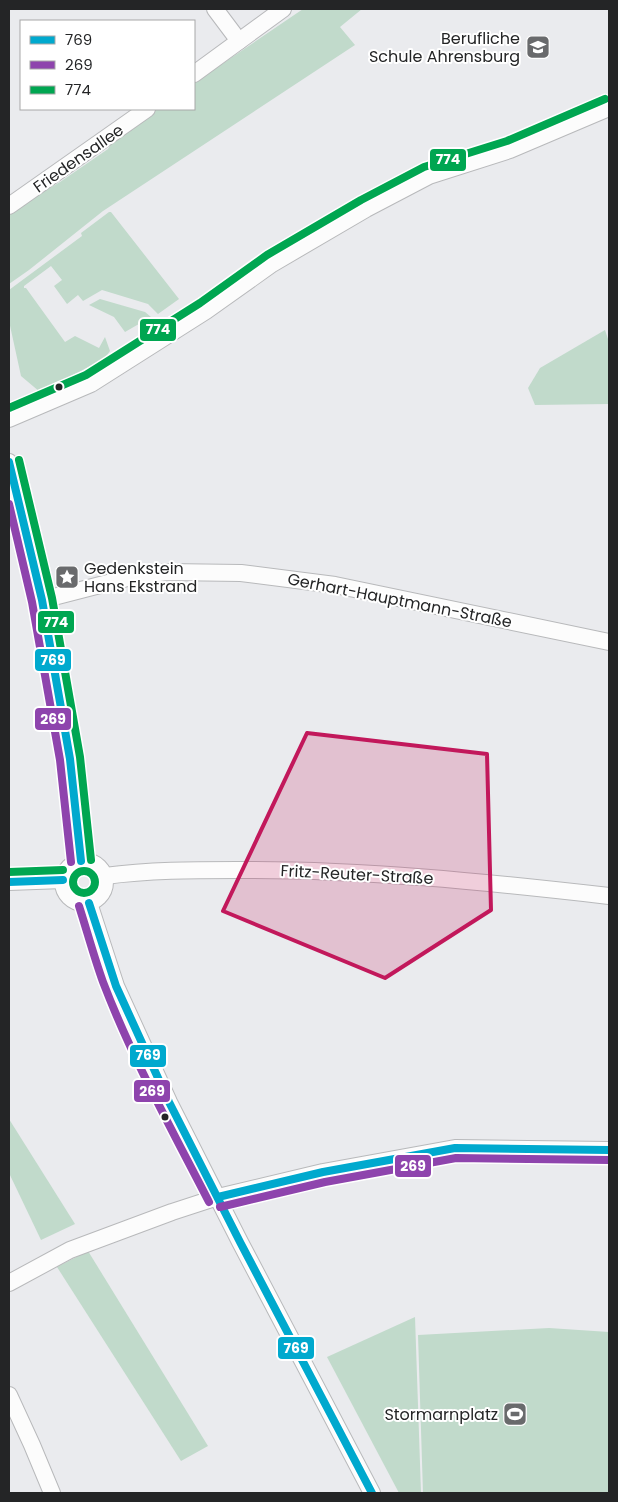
<svg xmlns="http://www.w3.org/2000/svg" width="618" height="1502" viewBox="0 0 618 1502" font-family="Poppins,sans-serif">
<style>
.green{fill:#c1dacb}
.lines{fill:none;stroke-linecap:round;stroke-linejoin:round}
.minor-casing{stroke:#b8b9bb;stroke-width:18}
.minor{stroke:#fcfcfc;stroke-width:16}
.bus-1-casing{stroke:#fff;stroke-width:11}
.bus-2-casing{stroke:#fff;stroke-width:11}
.bus-3-casing{stroke:#fff;stroke-width:11}
.bus-1{stroke:#00a9ce;stroke-width:8}
.bus-2{stroke:#8e44ad;stroke-width:8}
.bus-3{stroke:#00a651;stroke-width:8}
.marked{fill:#c2185b;fill-opacity:0.2;stroke:#c2185b;stroke-width:4;stroke-linejoin:round}
.bus-dot{fill:#242526;stroke:#fff;stroke-width:2}
.labels{text-anchor:middle;stroke-width:4;stroke-linejoin:round;paint-order:stroke}
.poi-label{font-size:16px;fill:#242526;stroke:#fff;text-anchor:end}
.street-label{font-size:16px;fill:#242526;stroke:#fff}
.line-badge{stroke:#fff;stroke-width:2}
.badge-label{font-size:14px;text-anchor:middle;font-weight:bold;fill:#fff}
</style>
<rect width="100%" height="100%" fill="#eaebee"/>
<g class="green">
<path d="M303 9H362L340 27 355 45 103 211 29 270 9 284V212L60 182 108 149 112 142 156 109H194V83Z"/>
<path d="M109 212H111L179 299 158 314 148 304 102 290 83 301 78 295 67 304 54 286 62 280 51 266 24 286V288H26L65 342 75 336 99 348 105 337 110 351 104 359 40 392 21 376 9 321V290L82 236 81 233Z"/>
<path d="M100 299 145 312 151 317 125 332 114 317 89 305Z"/>
<path d="M605 330 609 342V404L535 405 528 388 540 368Z"/>
<path d="M9 1119 75 1224 41 1240 9 1173Z"/>
<path d="M88 1251 208 1446 181 1461 57 1267Z"/>
<path d="M415 1317 421 1493H399L327 1357Z"/>
<path d="M549 1328 609 1332V1493H423L418 1335Z"/>
</g>
<g class="lines">
<g class="minor-casing">
<g id="minor">
<path d="M215 9 239 41"/>
<path d="M194 74 283 9"/>
<path d="M9 206 147 109"/>
<path d="M9 419 91 384 206 311 272 264 366 209 429 176 510 150 609 108"/>
<path d="M9 462 42 600 70 759 81 861"/>
<path d="M42 600 135 576 167 572 241 573 335 585 609 642"/>
<circle cx="84" cy="882" r="21"/>
<path d="M105 876C149 870 193 870 238 870 362 869 486 882 609 896"/>
<path d="M9 882 63 880"/>
<path d="M89 903 116 986 169 1102 240 1242 372 1493"/>
<path d="M9 1283 70 1250 172 1212 218 1197 323 1172 455 1148 609 1150"/>
<path d="M9 1395 32 1445 52 1493"/>
</g>
</g>
<use href="#minor" class="minor"/>
<g class="bus-1-casing">
<g id="bus-1">
<path d="M9 462 42 600 70 759 81 861"/>
<path d="M9 882 63 880"/>
<path d="M89 903 116 986 169 1102 240 1242 372 1493"/>
<path d="M218 1197 323 1172 455 1148 609 1150"/>
</g>
</g>
<g class="bus-2-casing">
<g id="bus-2">
<path d="M9 504 32 602 60 760 71 862"/>
<path d="M79 906C87 931 94 957 103 982 132 1058 172 1130 209 1202"/>
<path d="M220 1207 325 1182 456 1158 609 1160"/>
</g>
</g>
<g class="bus-3-casing">
<g id="bus-3">
<path d="M9 408 86 375 200 303 267 255 361 200 424 167 507 141 605 99"/>
<path d="M19 460 52 598 80 757 91 860"/>
<circle cx="84" cy="882" r="11"/>
<path d="M9 872 63 870"/>
</g>
</g>
<use href="#bus-1" class="bus-1"/>
<use href="#bus-2" class="bus-2"/>
<use href="#bus-3" class="bus-3"/>
</g>
<path class="marked" d="M307 733 487 754 491 910 385 978 223 911Z"/>
<defs>
<g id="school-square" transform="scale(1.25)"><rect x="-9" y="-9" width="18" height="18" rx="4" fill="#696a6c" stroke="#fff"/><path d="M0-5L7-2L0 1L-7-2ZM-4 1L0 2.5L4 1V4Q0 6-4 4Z" fill="#fff"/></g>
<g id="sight-square" transform="scale(1.25)"><rect x="-9" y="-9" width="18" height="18" rx="4" fill="#696a6c" stroke="#fff"/><path d="M0-6L1.8-2.2L6-1.7L2.9 1.2L3.7 5.4L0 3.3L-3.7 5.4L-2.9 1.2L-6-1.7L-1.8-2.2Z" fill="#fff"/></g>
<g id="stadium-square" transform="scale(1.25)"><rect x="-9" y="-9" width="18" height="18" rx="4" fill="#696a6c" stroke="#fff"/><path d="M0-5a6.5 5 0 1 0 0 10a6.5 5 0 1 0 0-10ZM-3.5-1.8h7v3.6h-7Z" fill="#fff"/></g>
</defs>
<g fill-rule="evenodd">
<use href="#school-square" x="538" y="47"/>
<use href="#sight-square" x="67" y="577"/>
<use href="#stadium-square" x="515" y="1414"/>
</g>
<g class="bus-dot">
<circle cx="59" cy="387" r="4.5"/>
<circle cx="165" cy="1117" r="4.5"/>
</g>
<g class="labels">
<g class="poi-label">
<text x="520" y="44">Berufliche<tspan x="520" dy="18">Schule Ahrensburg</tspan></text>
<text x="84" y="574" text-anchor="start">Gedenkstein<tspan x="84" dy="18">Hans Ekstrand</tspan></text>
<text x="498" y="1420">Stormarnplatz</text>
</g>
<g class="street-label">
<text transform="translate(78 158) rotate(-35)" y="6">Friedensallee</text>
<text transform="translate(400 600) rotate(11)" y="6">Gerhart-Hauptmann-Straße</text>
<text transform="translate(357 874) rotate(3)" y="6">Fritz-Reuter-Straße</text>
</g>
</g>
<g class="line-badge">
<rect x="429" y="148" width="38" height="24" rx="5" fill="#00a651"/>
<rect x="139" y="318" width="38" height="24" rx="5" fill="#00a651"/>
<rect x="37" y="610" width="38" height="24" rx="5" fill="#00a651"/>
<rect x="34" y="648" width="38" height="24" rx="5" fill="#00a9ce"/>
<rect x="34" y="707" width="38" height="24" rx="5" fill="#8e44ad"/>
<rect x="129" y="1044" width="38" height="24" rx="5" fill="#00a9ce"/>
<rect x="133" y="1079" width="38" height="24" rx="5" fill="#8e44ad"/>
<rect x="394" y="1154" width="38" height="24" rx="5" fill="#8e44ad"/>
<rect x="277" y="1336" width="38" height="24" rx="5" fill="#00a9ce"/>
</g>
<g class="badge-label">
<text x="448" y="164">774</text>
<text x="158" y="334">774</text>
<text x="56" y="627">774</text>
<text x="53" y="665">769</text>
<text x="53" y="724">269</text>
<text x="148" y="1060">769</text>
<text x="152" y="1096">269</text>
<text x="413" y="1171">269</text>
<text x="296" y="1353">769</text>
</g>
<rect width="618" height="1502" fill="none" stroke="#242526" stroke-width="20"/>
<rect x="20" y="20" width="175" height="90" fill="#ffffff" stroke="#a7a8a8"/>
<rect x="30" y="36" width="25" height="8" fill="#00a9ce" stroke="#a7a8a8"/>
<text x="65" y="45" font-size="15" fill="#242526">769</text>
<rect x="30" y="61" width="25" height="8" fill="#8e44ad" stroke="#a7a8a8"/>
<text x="65" y="70" font-size="15" fill="#242526">269</text>
<rect x="30" y="86" width="25" height="8" fill="#00a651" stroke="#a7a8a8"/>
<text x="65" y="95" font-size="15" fill="#242526">774</text>
</svg>
